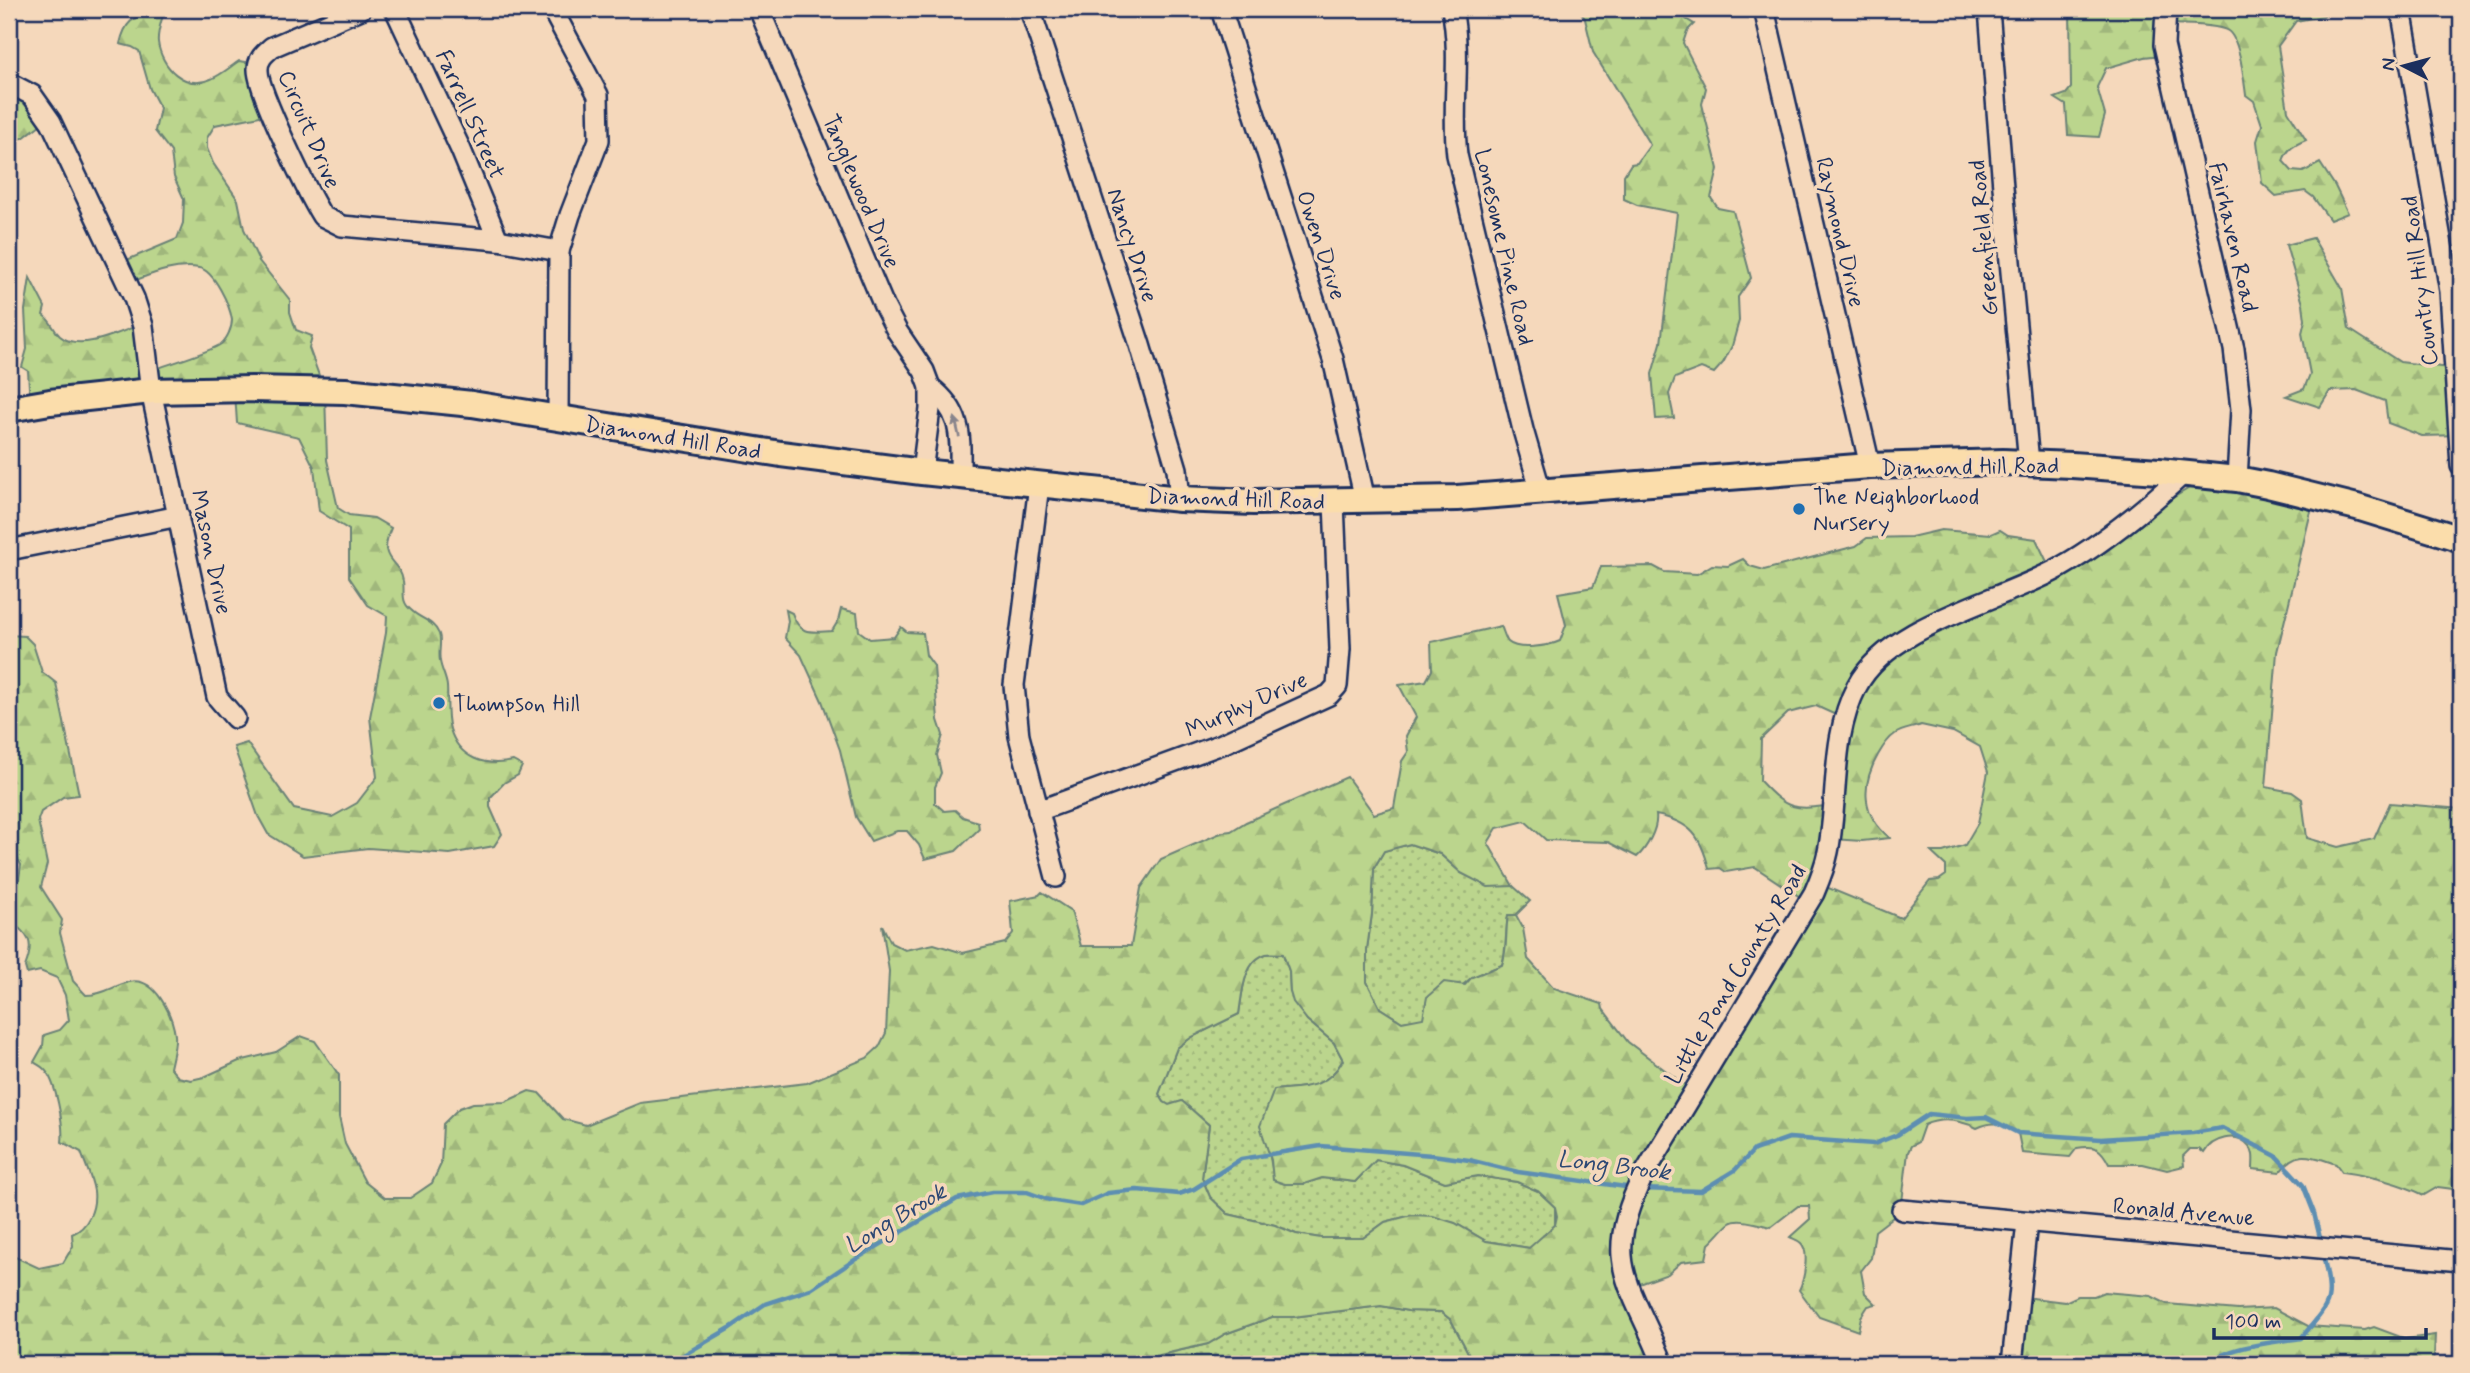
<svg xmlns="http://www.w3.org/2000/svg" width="2470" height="1373" viewBox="0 0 2470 1373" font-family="Mynerve,sans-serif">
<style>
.grass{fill:url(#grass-dots);stroke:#6b8276;stroke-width:2}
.forest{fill:url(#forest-firs);stroke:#6b8276;stroke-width:2;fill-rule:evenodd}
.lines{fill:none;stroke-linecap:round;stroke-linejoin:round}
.stream{stroke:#5d8eb2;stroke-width:4.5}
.minor-casing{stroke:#1b2f5e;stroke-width:24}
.major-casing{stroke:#1b2f5e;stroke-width:30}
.minor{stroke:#f5d8bb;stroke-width:19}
.major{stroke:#fbddab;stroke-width:24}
.oneway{fill:#88848c}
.poi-dot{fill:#1f6fb2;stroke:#f5d8bb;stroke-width:2.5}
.labels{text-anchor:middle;stroke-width:7;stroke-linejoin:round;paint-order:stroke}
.street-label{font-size:23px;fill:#1b2f5e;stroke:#f5d8bb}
.poi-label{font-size:23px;fill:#1b2f5e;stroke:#f5d8bb;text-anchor:start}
.water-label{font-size:24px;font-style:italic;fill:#2c4773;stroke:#f5d8bb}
</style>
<defs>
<pattern id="grass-dots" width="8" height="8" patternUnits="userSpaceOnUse" patternTransform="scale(1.75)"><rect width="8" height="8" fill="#bbd58d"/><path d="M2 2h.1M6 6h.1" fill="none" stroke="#a0b77c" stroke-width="1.8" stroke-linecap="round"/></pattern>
<pattern id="forest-firs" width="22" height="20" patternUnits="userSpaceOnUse" patternTransform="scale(1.75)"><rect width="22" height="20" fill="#bbd58d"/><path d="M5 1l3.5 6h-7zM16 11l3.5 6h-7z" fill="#a0b77c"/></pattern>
</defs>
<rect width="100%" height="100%" fill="#f5d8bb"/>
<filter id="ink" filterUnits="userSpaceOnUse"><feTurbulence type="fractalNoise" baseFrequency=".0143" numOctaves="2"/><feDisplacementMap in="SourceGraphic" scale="14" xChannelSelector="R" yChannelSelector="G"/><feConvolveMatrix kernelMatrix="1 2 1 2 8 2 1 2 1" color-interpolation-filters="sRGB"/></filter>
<g filter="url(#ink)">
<g class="grass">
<path d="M1410 844 1440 854 1461 873 1488 886H1513L1530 901 1516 915 1508 916C1505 933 1507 948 1502 965L1472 977 1423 1019 1402 1022 1380 1008 1367 982V949L1372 914 1374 868 1384 851Z"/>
<path d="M1283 954 1289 971 1290 992 1307 1020 1334 1043 1343 1060C1327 1089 1305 1087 1275 1090L1268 1146 1274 1180 1285 1184H1304L1322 1178 1355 1182 1376 1160 1403 1165 1445 1182 1478 1176 1517 1182 1538 1191 1555 1207V1225L1530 1248 1486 1241 1455 1223 1412 1215 1385 1222 1363 1238H1321L1296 1234 1275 1225 1228 1214 1210 1197 1202 1178 1209 1125 1182 1101 1169 1105 1164 1102 1159 1094 1177 1048 1192 1037 1239 1014C1242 996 1243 960 1266 954 1271 953 1278 954 1283 954Z"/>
<path d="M1381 1306 1408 1311 1441 1312 1451 1320 1472 1360V1364H1146L1160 1355 1208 1344 1225 1334 1272 1317H1293Z"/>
</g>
<g class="forest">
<path d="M154 9H176L163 15C161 23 157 33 158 42 161 67 185 91 211 79 221 75 230 67 239 61L267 65 275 113 215 125 207 138V148L213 163 238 200 244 229 259 261 290 300V312L296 330 312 336 309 348 325 392 327 460 338 508 349 515 374 518 391 528C376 563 400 559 403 581 405 592 400 601 411 610 420 619 434 621 439 634 442 642 438 652 440 661 441 669 446 677 447 686 448 700 446 716 450 729 459 759 485 767 513 761L522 766 518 775 504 783 490 798V807L502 834 494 846 450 854 368 848 303 856 268 834 258 816 234 747 247 743 294 809 332 817 357 803 377 777 370 717 386 633 387 616 368 605 349 577V530L319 511 314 467 299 437 237 423 235 393 30 404 28 371 22 367 27 349 25 310 30 278 45 307 43 315C53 322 52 329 60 336 80 353 122 331 144 323L156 369C171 363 210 352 221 344 227 339 232 328 232 320 230 306 214 270 199 268 175 264 152 274 131 282L122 262 177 239 183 223 184 199 174 177 171 152 155 131 160 108 150 89 139 51 132 47 120 44C125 21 133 18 154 9Z"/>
<path d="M1579 9H1682L1686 19 1694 24 1687 31 1683 43 1706 88 1702 104 1718 169 1711 198 1718 208 1733 211 1751 278 1738 297 1739 321 1732 346 1723 363 1714 373 1701 368 1675 378 1669 394 1674 418 1656 419 1652 374 1661 343 1677 213 1637 205 1624 199V175L1631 164 1637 163 1650 145 1593 52 1585 19Z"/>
<path d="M2070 9H2331L2323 16 2296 21 2278 46 2288 111 2306 140C2294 145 2287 149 2283 161L2292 171 2303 172 2320 163 2335 186 2348 213 2330 220 2313 197 2305 191 2276 196 2262 183 2257 141 2262 125 2254 101 2246 95C2244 81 2240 39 2228 31 2217 24 2185 25 2172 24L2170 54 2144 57 2106 68 2097 87 2105 115 2099 137 2068 135 2066 105 2055 98 2066 94 2071 88Z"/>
<path d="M9 83 49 118 23 138 9 140Z"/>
<path d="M2313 238 2342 288 2349 329 2400 362 2457 369 2461 435 2422 436 2388 423 2385 401 2356 390 2330 391 2320 407 2286 396 2304 389 2310 374 2302 333 2305 320 2303 304 2286 245Z"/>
<path d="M2198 483 2314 499 2277 652 2266 787 2292 792 2302 799 2307 838 2338 847 2374 839 2390 803 2461 809V1190L2438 1187 2424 1195C2397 1182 2371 1176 2342 1172L2336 1164C2312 1156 2297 1148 2280 1172L2253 1169C2253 1162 2255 1152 2249 1146 2237 1131 2212 1138 2204 1153L2199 1149H2190L2183 1156 2184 1166 2167 1170 2143 1164H2109C2101 1148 2096 1145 2077 1148L2070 1157 2022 1153 2018 1133C2003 1123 1994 1120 1977 1128 1960 1120 1942 1117 1924 1125L1918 1142 1911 1146 1908 1152 1901 1211 1875 1231 1871 1258 1861 1271 1865 1293 1876 1304 1868 1306 1861 1317 1858 1331 1819 1317 1799 1290C1804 1280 1810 1252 1801 1243 1798 1240 1794 1239 1790 1237L1810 1219 1809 1206H1798L1771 1227C1760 1225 1739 1217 1730 1223 1725 1226 1716 1238 1709 1244L1706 1259 1681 1262 1668 1274 1634 1286 1663 1364H1472V1360L1451 1320 1441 1312 1408 1311 1381 1306 1293 1317H1272L1225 1334 1208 1344 1160 1355 1146 1364H9V1254L39 1268 63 1263 73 1246 72 1234C88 1228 96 1208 94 1191 92 1178 85 1164 81 1152L62 1142C64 1126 56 1080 44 1069 41 1066 38 1065 34 1062L43 1046 44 1035 60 1030 69 1020 65 995 57 978 40 971 27 974 25 967C35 941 30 937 9 920V907L16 899 21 865 13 850 9 849V635L25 636 33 644 42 672 56 683 79 795 63 797 41 812 38 820 47 864 41 887 62 920 60 933 73 981 86 995C103 995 113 986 129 982 155 976 172 1014 175 1035 176 1045 172 1058 170 1068L178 1077 191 1080 204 1077 239 1061 276 1052 301 1036 315 1041 339 1075V1117L345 1144 365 1182 385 1198H410L432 1183 441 1164 443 1124 459 1108 473 1103 505 1102 529 1091 539 1093 563 1119 586 1125 640 1103 807 1083 867 1058 879 1047 886 1033 889 971 882 925 891 943 905 950 934 944 963 953 1005 943 1013 933 1010 901 1039 895 1042 892 1071 911 1081 946H1131L1141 888 1161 859 1223 832 1231 831 1246 822 1347 777 1374 814 1394 808 1402 761 1408 752 1406 736 1416 717 1399 685 1426 681 1432 670 1431 642 1501 626C1503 630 1505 638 1508 642 1518 651 1549 646 1560 641L1566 625 1558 593 1593 587 1601 567 1653 566 1664 572 1697 574 1712 565 1728 566 1743 559 1750 566 1764 570 1856 546 1867 538 1911 537 1941 530 1991 534 2000 530 2008 535 2036 539 2051 570ZM1816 706 1847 720 1834 805C1794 810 1788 811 1760 781L1761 739 1788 713ZM1921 725 1953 732 1980 747 1988 772 1978 823 1965 845 1943 852H1931L1946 866V875L1939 880 1930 881 1901 918 1821 885 1832 839 1862 841 1890 838C1861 815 1861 785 1878 755 1882 748 1889 738 1895 734 1902 729 1914 728 1921 725ZM1656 815C1691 822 1701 836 1709 869L1720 868 1726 872 1755 867 1809 903 1694 1092 1628 1042 1603 1009 1602 1004 1554 988 1528 959 1523 928 1516 915H1508C1505 933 1508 948 1502 965L1472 977 1465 985 1444 982 1427 997 1423 1018 1402 1022 1380 1008 1367 982V949L1372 914 1374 868 1384 851 1410 844 1440 854 1461 873 1488 887 1513 886 1488 843 1497 828 1525 821 1546 840 1608 842 1637 857C1647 848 1658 828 1656 815ZM1283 954 1289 971 1290 992 1293 1002 1307 1020 1334 1043 1343 1060C1327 1089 1305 1087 1274 1090L1260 1126 1271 1160 1273 1180 1285 1184H1304L1322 1178 1355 1182 1376 1160 1403 1165 1445 1182 1478 1176 1517 1182 1538 1191 1555 1207 1557 1216 1555 1225 1529 1248 1486 1241 1455 1223 1433 1216 1412 1215 1385 1222 1363 1238H1321L1296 1234 1275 1225 1228 1214 1210 1197 1202 1178 1209 1125 1182 1101 1169 1105 1164 1102 1159 1094 1177 1048 1192 1037 1239 1014C1242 996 1243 961 1266 954 1271 953 1278 954 1283 954Z"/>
<path d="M841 609 857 613 859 631 870 639 894 637 901 627 907 632 923 633 926 655 934 666 938 720 943 735 937 755 941 773 935 787V803L944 811 955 810 963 817 978 822 979 829 956 851 925 859 919 845 907 831H897L871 841 856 817 840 750 822 701 801 655 785 638 788 621 786 610 792 613C800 636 811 632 832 631L838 621Z"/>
<path d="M2104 1292 2151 1296 2167 1304 2238 1310 2274 1308 2308 1326 2365 1330 2374 1327 2406 1339 2435 1335 2434 1357 2437 1364H2014L2024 1297 2065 1302 2078 1296H2094Z"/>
</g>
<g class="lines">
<g class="stream">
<path d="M1642 1189 1701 1191 1735 1170 1754 1150 1789 1138 1874 1144 1897 1135 1929 1114 1967 1118 1986 1117 2018 1133 2101 1139 2193 1133 2222 1128 2276 1156 2303 1185 2314 1213 2321 1242"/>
<path d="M668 1364 730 1328 765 1304 811 1289 856 1259 957 1199 992 1192H1027L1049 1200 1081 1205 1108 1193 1137 1190 1179 1194 1194 1189 1241 1159 1321 1146 1432 1155 1469 1160 1518 1172 1633 1188"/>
<path d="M2210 1364C2224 1346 2278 1342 2301 1338 2333 1300 2333 1303 2323 1254"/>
</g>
<g class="minor-casing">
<g id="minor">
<path d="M361 9 272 47C264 54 258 59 258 69 257 90 309 195 322 216L342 226 498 240 559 251"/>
<path d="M395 9 461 150 498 240"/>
<path d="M552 9 598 95 599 140 570 215 559 251 558 419"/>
<path d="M759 9 884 306 897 331 924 371 930 387V409L922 472"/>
<path d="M1030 9 1140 345 1177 469 1180 499"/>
<path d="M1221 9 1333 359 1365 500"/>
<path d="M1452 9C1462 57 1451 106 1457 155L1523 430 1541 492"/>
<path d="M1764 9 1870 466"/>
<path d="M1989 9 2003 187 2029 463"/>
<path d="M2166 9 2164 45 2234 349 2241 409 2237 479"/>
<path d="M2401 9 2450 291 2461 466"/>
<path d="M9 83 32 95 51 122 134 298 143 326 151 391 217 697 235 718"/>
<path d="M930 387C964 413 960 438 960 477"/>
<path d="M1039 485 1014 685 1019 736 1056 877"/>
<path d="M9 550 179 516"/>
<path d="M1038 811 1222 744 1329 695 1337 686 1340 649 1334 502"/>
<path d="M1902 1210 2461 1261"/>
<path d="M1663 1364C1632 1284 1599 1264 1643 1176L1814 893C1820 879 1825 867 1828 852 1839 797 1830 738 1857 686 1890 623 2002 601 2061 567 2105 542 2145 509 2183 474"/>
<path d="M2012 1364 2027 1222"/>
</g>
</g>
<g class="major-casing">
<path id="major" d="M9 409 50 402 151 391 252 389 345 391 472 404 781 454 922 472 1180 499 1253 502 1457 498 1870 466 2003 462 2072 465 2159 471 2237 479 2268 485 2357 507 2461 539"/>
</g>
<use href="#minor" class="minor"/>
<use href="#major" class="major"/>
</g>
<defs><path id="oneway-solid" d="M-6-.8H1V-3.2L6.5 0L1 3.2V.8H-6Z" transform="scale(1.75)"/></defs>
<use class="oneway" href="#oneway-solid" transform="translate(957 427) rotate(-103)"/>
</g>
<g class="poi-dot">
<circle cx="1799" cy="509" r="7"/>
<circle cx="439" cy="703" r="7"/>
</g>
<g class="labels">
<g class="street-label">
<text transform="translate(471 114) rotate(66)" y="8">Farrell Street</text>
<text transform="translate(310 129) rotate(67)" y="8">Circuit Drive</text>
<text transform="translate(862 191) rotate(67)" y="8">Tanglewood Drive</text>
<text transform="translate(1841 232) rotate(77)" y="8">Raymond Drive</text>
<text transform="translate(2234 237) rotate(77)" y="8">Fairhaven Road</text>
<text transform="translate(1983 238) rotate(-95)" y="8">Greenfield Road</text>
<text transform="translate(1133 245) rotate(72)" y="8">Nancy Drive</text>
<text transform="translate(1322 245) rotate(72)" y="8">Owen Drive</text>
<text transform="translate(1505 247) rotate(77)" y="8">Lonesome Pine Road</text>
<text transform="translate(2419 281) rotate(-97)" y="8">Country Hill Road</text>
<text transform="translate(673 437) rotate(9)" y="8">Diamond Hill Road</text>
<text transform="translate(1970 466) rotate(-1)" y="8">Diamond Hill Road</text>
<text transform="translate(1236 498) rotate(2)" y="8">Diamond Hill Road</text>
<text transform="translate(212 552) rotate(78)" y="8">Mason Drive</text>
<text transform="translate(1246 704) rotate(-24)" y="8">Murphy Drive</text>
<text transform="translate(1735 974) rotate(-59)" y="8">Little Pond County Road</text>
<text transform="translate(2184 1211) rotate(5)" y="8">Ronald Avenue</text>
</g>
<g class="poi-label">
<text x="1813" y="504">The Neighborhood<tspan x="1813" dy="26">Nursery</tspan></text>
<text x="453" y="711">Thompson Hill</text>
</g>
<g class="water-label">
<text transform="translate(1614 1165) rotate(7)" y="8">Long Brook</text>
<text transform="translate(895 1218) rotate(-31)" y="8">Long Brook</text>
</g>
</g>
<rect width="2470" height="1373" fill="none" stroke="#f5d8bb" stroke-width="35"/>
<rect x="18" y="18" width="2435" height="1338" fill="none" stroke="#1b2f5e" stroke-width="2.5" filter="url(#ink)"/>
<g transform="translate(2404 66) rotate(276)" stroke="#f5d8bb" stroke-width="5" paint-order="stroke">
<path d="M0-5L12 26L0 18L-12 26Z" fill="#1b2f5e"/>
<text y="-10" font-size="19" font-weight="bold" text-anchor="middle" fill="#1b2f5e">N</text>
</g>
<path d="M2214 1328v10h212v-10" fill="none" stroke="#1b2f5e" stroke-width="3.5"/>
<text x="2225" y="1328" font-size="21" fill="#1b2f5e" stroke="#f5d8bb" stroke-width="5" paint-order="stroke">100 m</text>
</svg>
